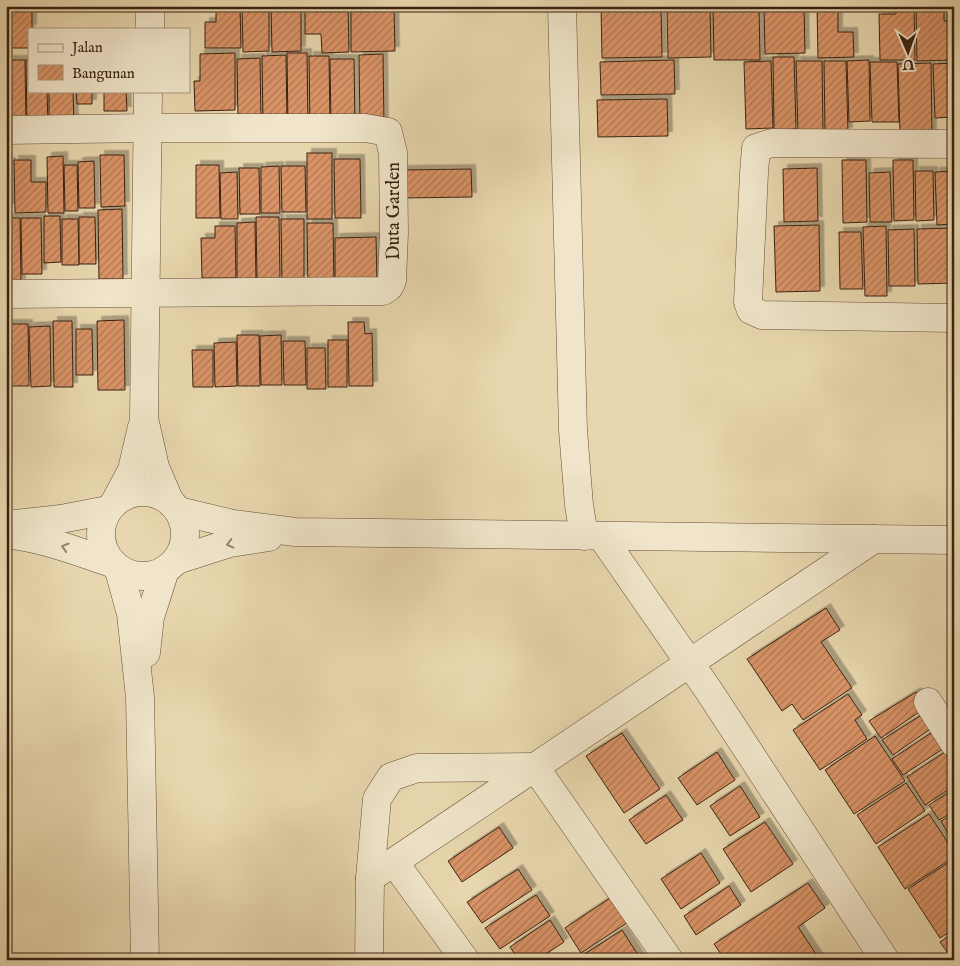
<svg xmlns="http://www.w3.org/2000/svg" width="960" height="966" viewBox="0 0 960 966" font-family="'IM FELL English',serif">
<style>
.building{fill:url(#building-hatch);stroke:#392111;filter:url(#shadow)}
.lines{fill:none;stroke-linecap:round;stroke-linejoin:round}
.minor-casing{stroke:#654e38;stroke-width:29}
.tertiary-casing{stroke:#654e38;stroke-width:29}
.minor{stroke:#f0e5ca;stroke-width:28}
.tertiary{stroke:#f0e5ca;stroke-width:28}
.oneway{stroke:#94836e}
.labels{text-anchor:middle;stroke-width:5;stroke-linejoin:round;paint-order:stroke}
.street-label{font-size:18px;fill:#392111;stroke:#f0e5ca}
</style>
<defs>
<pattern id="building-hatch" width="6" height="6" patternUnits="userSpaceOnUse" patternTransform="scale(1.25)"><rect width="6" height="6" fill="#da9467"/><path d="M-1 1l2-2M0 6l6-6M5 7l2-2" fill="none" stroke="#b27853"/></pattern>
<filter id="shadow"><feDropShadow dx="4.5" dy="-4.5" stdDeviation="0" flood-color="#0004"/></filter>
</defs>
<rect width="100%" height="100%" fill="#e8d7ae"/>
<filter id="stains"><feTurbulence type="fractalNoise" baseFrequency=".004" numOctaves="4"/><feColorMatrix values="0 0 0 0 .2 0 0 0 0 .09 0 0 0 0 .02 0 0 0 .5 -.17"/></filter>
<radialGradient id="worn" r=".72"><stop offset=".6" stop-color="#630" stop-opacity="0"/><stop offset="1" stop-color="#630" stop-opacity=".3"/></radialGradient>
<g class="building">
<path d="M6 6H32V29H29V48H6Z"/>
<path d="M216 6H240L241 48H205V22H216Z"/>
<path d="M242 6H269V51L243 52Z"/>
<path d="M271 6H301V51L272 52Z"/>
<path d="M305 6H348L349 52 322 53 321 34H305Z"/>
<path d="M351 6H394L395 51 351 52Z"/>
<path d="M601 6H661L662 57 602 58Z"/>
<path d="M667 6H710L711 57 668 58Z"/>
<path d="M713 6H759L760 60H714Z"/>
<path d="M764 6H804L805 53 765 54Z"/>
<path d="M817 6H838V32H853L854 57 818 58Z"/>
<path d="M896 6H914L915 60H880L879 14H896Z"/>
<path d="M916 6H944V21L954 20V60L917 61Z"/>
<path d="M235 53V110L195 111 194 81H200V54Z"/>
<path d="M287 53H307L308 126 288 127Z"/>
<path d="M383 54 384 126 360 127 359 55Z"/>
<path d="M286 55 287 121H263L262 56Z"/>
<path d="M309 56H329L330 126H310Z"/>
<path d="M773 57H794L796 129 774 130Z"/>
<path d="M260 58 261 120H238L237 59Z"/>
<path d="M330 59H354L355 126 331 127Z"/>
<path d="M9 60H25L26 127 10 128Z"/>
<path d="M26 60H29V91H47L48 125H27Z"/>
<path d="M674 60 675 94 601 95 600 62Z"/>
<path d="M869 60 870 121 849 122 847 61Z"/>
<path d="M771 61 773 128 746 129 744 62Z"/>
<path d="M796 61H822L823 133 798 134Z"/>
<path d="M824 61H846L848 132H825Z"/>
<path d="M870 62H897L899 122H872Z"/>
<path d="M931 63 932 134H900L898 64Z"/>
<path d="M954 63V117L935 118 933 64Z"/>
<path d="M49 91H73L74 125 49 126Z"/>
<path d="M76 91H92V104H77Z"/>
<path d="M104 91H126L127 111H104Z"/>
<path d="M667 99 668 136 598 137 597 100Z"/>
<rect x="307" y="153" width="25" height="66"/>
<path d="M100 155H124L125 206 101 207Z"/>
<path d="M63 156 64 213H48L47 157Z"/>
<path d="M334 159H360L361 218H335Z"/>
<path d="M14 160H31V182H46V212L15 213Z"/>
<path d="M842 160H866L867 222 843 223Z"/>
<path d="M893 160H913L914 220 894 221Z"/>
<path d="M94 161 95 208H79L78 162Z"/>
<path d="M6 162H11L12 208H6Z"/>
<path d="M64 165H77L78 211H65Z"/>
<path d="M196 165H219L220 218H196Z"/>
<path d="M279 166 280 213H261V167Z"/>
<path d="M281 166H305L306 212H282Z"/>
<path d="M239 168H259L260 214H240Z"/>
<path d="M817 168 818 221 784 222 783 169Z"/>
<path d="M471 169 472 197 403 198V170Z"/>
<path d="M915 171H933L934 220 916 221Z"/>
<path d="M954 171V224L937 225 935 172Z"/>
<path d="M237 172 238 219H221L220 173Z"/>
<path d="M890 172 892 222H870L869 173Z"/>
<path d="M122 209 123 279H99L98 210Z"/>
<path d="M44 216H60L61 262 44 263Z"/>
<path d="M79 217H95L96 264H79Z"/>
<path d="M256 217H279L280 279 257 280Z"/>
<path d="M6 218H20L21 283 6 284Z"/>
<path d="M21 218H41L42 274H22Z"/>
<path d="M62 219H78L79 265H62Z"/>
<path d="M281 219H304V279L282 280Z"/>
<path d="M255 222 256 282H237V223Z"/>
<path d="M307 223H333L334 289H308Z"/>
<path d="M819 225 820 291 776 292 774 226Z"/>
<path d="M215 226H235L236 278H202L201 238H215Z"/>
<path d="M886 226 887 296H865L863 227Z"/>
<path d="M953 228 954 283 918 284 917 229Z"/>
<path d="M914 229 915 286H889L888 230Z"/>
<path d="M839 232H861L863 289H840Z"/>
<path d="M376 237 377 284 335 285V238Z"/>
<path d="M124 320 125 390H98L97 321Z"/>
<path d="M53 321H72L73 387H54Z"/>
<path d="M348 322H364L365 334 372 333 373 386H349Z"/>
<path d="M6 324H28L29 386H6Z"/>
<path d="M50 326 51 386 31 387 29 327Z"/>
<path d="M76 329H92L93 375H76Z"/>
<path d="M237 335H259L260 386H238Z"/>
<path d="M281 335 282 385H261L260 336Z"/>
<rect x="328" y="340" width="19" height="47"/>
<path d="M283 341H305L306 385H284Z"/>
<path d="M236 342 237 386 215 387 214 343Z"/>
<path d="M307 348H325L326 389H307Z"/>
<path d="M192 350H213V387H193Z"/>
<path d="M826 608 840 630 821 642 852 688 803 720 792 704 782 711 747 659Z"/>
<path d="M916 692 928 706 881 738 869 721Z"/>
<path d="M848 694 862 715 855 720 867 739 820 770 793 730Z"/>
<path d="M931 709 939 723 893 755 882 740Z"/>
<path d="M940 727 952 743 903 775 892 759Z"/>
<path d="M622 733 660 789 624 813 586 756Z"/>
<path d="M875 736 905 781 854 814 825 770Z"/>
<path d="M954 746V786L925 805 907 777Z"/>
<path d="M717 752 735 780 697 805 678 778Z"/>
<path d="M906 783 925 811 876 844 857 815Z"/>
<path d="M740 786 760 817 730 836 710 806Z"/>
<path d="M954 789V811L939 820 929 805Z"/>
<path d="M666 795 683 820 646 844 629 820Z"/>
<path d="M954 813V835L950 837 941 821Z"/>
<path d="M929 814 954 852V857L905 889 878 847Z"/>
<path d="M765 822 793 864 751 892 723 849Z"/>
<path d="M499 827 513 848 462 882 448 861Z"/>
<path d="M701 853 720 883 681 909 661 879Z"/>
<path d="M954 859V929L940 938 908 889Z"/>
<path d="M518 869 532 890 482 923 467 902Z"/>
<path d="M808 883 825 908 798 927 820 960H725L714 944Z"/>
<path d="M729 886 741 905 696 935 684 916Z"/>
<path d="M616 894 633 919 581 953 565 928Z"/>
<path d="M536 895 550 916 500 949 485 928Z"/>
<path d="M550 920 564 942 537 960H519L510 947Z"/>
<path d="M622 930 640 958 638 960H581L580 957Z"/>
<path d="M954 933V960H953L940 942Z"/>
</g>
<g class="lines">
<g class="minor-casing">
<g id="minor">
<path d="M562 6 573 430 579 505 584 536"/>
<path d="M150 29V6"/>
<path d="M148 91 144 418 155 467 170 502"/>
<path d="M6 130 148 128H365L388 132 393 153 394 233 392 281 389 287 383 291 6 294"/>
<path d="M954 144 772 143 756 148 754 173 748 302 751 310 762 315 954 318"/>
<path d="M115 502 132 470 142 427"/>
<path d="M6 525 61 519 108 510"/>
<path d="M6 534C42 538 77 551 111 563"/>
<path d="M602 537 709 691 885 960"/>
<path d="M928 702 954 743"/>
<path d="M394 862 465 960"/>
<path d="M370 878 874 539"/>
<path d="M369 960 370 878 377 799 391 777 417 768 535 767 669 960"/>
</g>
</g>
<g class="tertiary-casing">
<g id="tertiary">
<circle cx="143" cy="534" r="42"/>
<path d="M179 511 233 524 295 532 954 540"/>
<path d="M177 560 230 543 269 537"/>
<path d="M119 570 131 614 140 697 145 960"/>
<path d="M146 653 150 617 165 570"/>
</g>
</g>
<use href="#minor" class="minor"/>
<use href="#tertiary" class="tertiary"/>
</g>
<defs><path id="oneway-chevron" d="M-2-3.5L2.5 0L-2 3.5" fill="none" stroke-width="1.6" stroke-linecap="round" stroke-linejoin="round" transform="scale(1.25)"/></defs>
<g class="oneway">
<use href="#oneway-chevron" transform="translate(230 544) rotate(166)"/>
<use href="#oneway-chevron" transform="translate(65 547) rotate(-163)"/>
</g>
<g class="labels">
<g class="street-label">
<text transform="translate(393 211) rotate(-90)" y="6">Duta Garden</text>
</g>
</g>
<rect width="960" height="966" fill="none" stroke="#e8d7ae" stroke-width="25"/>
<rect x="8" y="8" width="945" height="951" fill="none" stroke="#392111" stroke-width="2.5"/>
<rect x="12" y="12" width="935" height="941" fill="none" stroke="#392111"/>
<rect x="28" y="28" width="162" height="65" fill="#f0e5ca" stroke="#a79780"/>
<rect x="38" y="44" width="25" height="8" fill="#f0e5ca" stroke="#a79780"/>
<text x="72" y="52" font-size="15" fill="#392111">Jalan</text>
<rect x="38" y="65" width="25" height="15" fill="url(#building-hatch)" stroke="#a79780"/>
<text x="72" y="78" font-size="15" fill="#392111">Bangunan</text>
<g transform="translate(908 52) rotate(178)" stroke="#f0e5ca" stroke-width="4" paint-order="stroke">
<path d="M0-4L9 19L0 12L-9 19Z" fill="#392111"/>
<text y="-8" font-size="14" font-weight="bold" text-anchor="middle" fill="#392111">U</text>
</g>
<rect width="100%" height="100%" filter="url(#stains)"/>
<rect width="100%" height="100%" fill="url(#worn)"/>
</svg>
